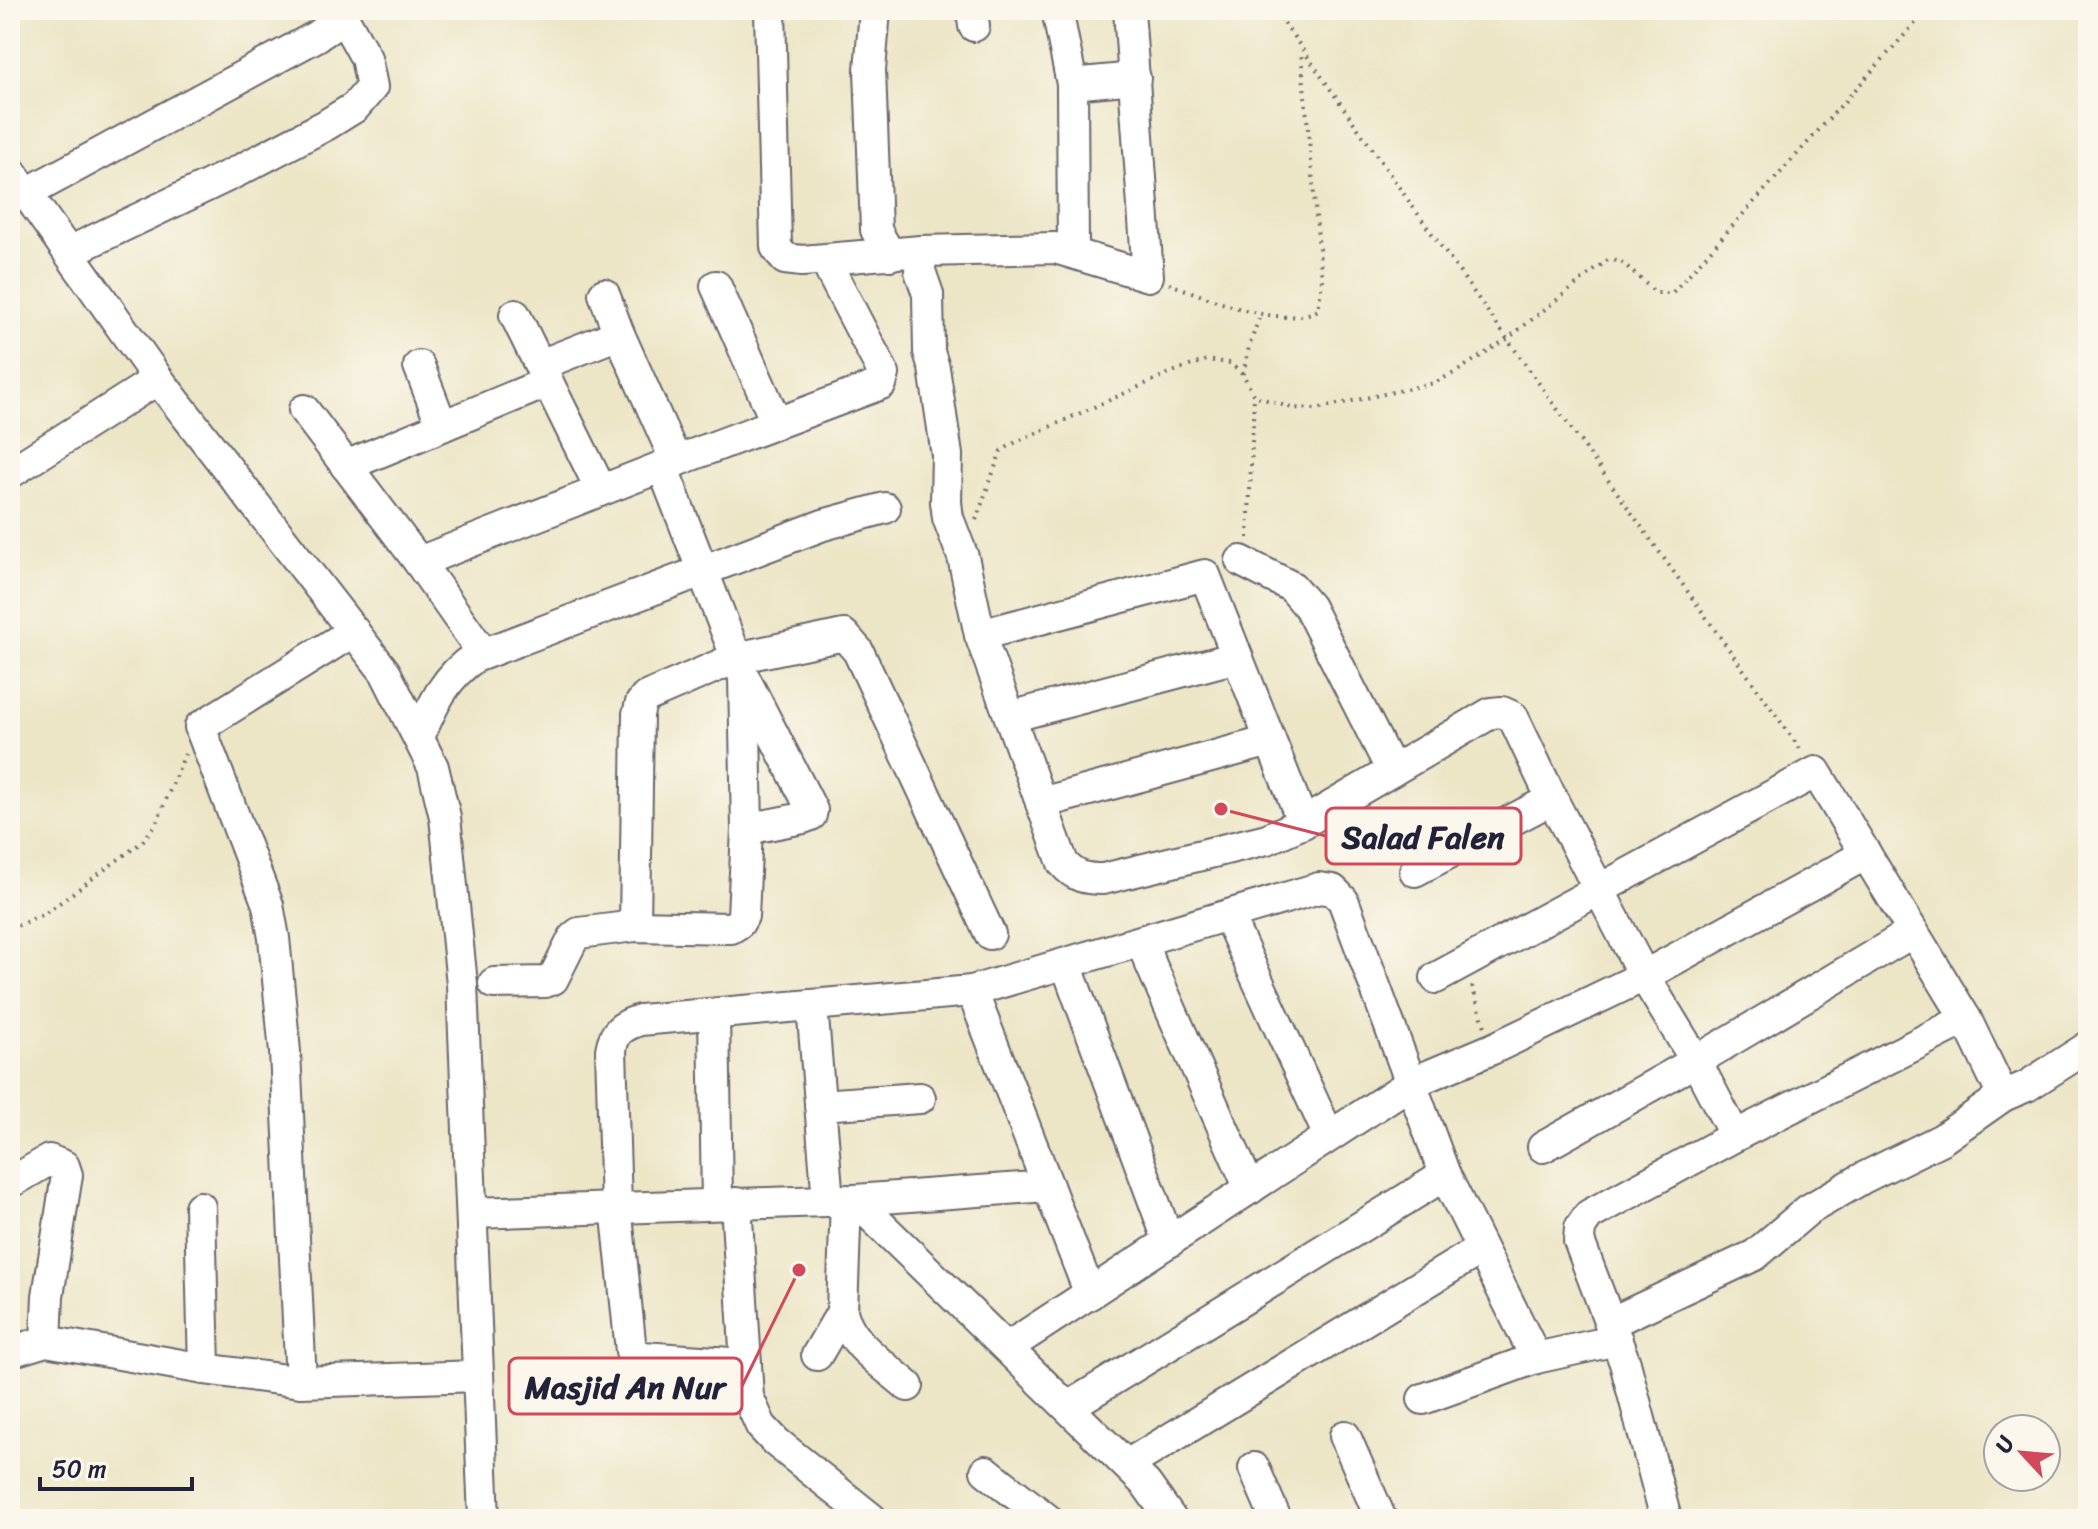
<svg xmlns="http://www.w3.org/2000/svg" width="2098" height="1529" viewBox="0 0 2098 1529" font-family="Sriracha,sans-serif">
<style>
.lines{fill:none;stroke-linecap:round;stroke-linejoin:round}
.minor-casing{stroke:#69666c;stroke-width:34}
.path{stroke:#69666c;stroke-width:4;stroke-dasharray:2 6;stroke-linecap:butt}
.minor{stroke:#fff;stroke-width:30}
.leader{fill:none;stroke:#d1495b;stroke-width:3}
.callout-dot{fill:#d1495b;stroke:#fbf7ec;stroke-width:3}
.callout{fill:#fbf7ec;stroke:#d1495b;stroke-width:3}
.callout-label{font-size:32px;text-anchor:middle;font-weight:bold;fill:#22223b}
</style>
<rect width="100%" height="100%" fill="#fbf7ec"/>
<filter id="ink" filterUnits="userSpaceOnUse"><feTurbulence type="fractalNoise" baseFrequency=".0125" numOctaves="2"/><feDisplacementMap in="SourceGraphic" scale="16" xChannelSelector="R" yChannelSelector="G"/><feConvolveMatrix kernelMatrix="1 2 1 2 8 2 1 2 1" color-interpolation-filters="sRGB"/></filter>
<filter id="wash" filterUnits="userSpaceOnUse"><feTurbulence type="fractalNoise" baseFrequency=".006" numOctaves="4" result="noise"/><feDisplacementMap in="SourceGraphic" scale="32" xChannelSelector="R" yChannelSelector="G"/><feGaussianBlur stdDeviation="1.8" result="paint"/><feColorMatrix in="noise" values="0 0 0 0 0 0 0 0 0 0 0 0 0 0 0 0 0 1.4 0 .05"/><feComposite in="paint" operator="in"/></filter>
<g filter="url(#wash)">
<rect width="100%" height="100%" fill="#ece5c6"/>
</g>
<g filter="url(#ink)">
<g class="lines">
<g class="minor-casing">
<g id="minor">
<path d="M770 10 776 247 785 259 802 261 921 251 1055 248 1148 276 1129 10"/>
<path d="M875 10 870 70 876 230 890 255"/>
<path d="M972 10 974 26"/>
<path d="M1057 10 1072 84"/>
<path d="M10 170 158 379 385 672 433 767 445 817 462 984 484 1519"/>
<path d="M27 193 317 36 334 25 343 10"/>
<path d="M921 251 920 271 928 294 929 352 934 368 947 455 946 502 948 518 963 557 980 635 1063 863C1075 877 1085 879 1103 879L1267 839 1303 823 1491 713 1502 712 1513 717 1552 799 1644 976 1696 1061 1735 1136"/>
<path d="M69 252 236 172 326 125 355 107 372 87 366 58 341 13"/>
<path d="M1073 252 1072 84 1135 78"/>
<path d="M716 286 776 422"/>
<path d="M604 294 619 334 676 461"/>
<path d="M515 315 601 490"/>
<path d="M540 365 619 334"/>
<path d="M419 366 442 426"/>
<path d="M304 410 419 562 483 653"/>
<path d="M346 466 548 382"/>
<path d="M10 473 158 379"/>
<path d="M1241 561 1292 587 1309 607 1392 771"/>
<path d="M419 562 676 461 881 384 884 374 831 272"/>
<path d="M980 635 1205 575 1303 823"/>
<path d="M1010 717 1237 657"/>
<path d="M419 737C433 704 445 677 475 657L823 525 885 508"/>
<path d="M1041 803 1270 741"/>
<path d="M747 829 803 818 811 815 812 810 747 683"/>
<path d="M1415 871 1552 799"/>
<path d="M1228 916 1329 1136"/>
<path d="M635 926 638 714 641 703 646 697 736 658 844 635 858 651 990 934"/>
<path d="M1141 942 1250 1189"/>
<path d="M1066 964 1169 1242"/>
<path d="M1436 978 1816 772 1966 1019 2003 1096"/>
<path d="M494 983 545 982 553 979 574 937 579 933 635 926 731 928 739 923 743 916 747 829 744 677 662 466"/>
<path d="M972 991 1090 1294"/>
<path d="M812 1005 828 1201"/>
<path d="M714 1014 717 1203"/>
<path d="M820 1105 920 1098"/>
<path d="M1543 1147 1696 1061 1913 932"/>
<path d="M10 1180 17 1179 49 1160 64 1166 67 1175 48 1296 46 1341"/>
<path d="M846 1200 842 1312C851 1345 883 1364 908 1386"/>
<path d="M855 1200 1146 1484 1171 1519"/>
<path d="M736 1203 748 1397 761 1426 776 1442 872 1519"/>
<path d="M200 1207 204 1369"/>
<path d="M472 1213 855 1200 1048 1186"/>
<path d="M1610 1323 1755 1255 1808 1210 1863 1178 1942 1139 2003 1096 2027 1086 2088 1047"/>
<path d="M1008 1347 1411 1083 1492 1049 1644 976 1866 854"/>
<path d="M10 1352 46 1341 204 1369 301 1382 478 1376"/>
<path d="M817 1355 842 1312"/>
<path d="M746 1364 642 1357 631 1351 616 1206 611 1050C614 1031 622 1026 640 1020L972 991 1319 888 1333 890 1343 900 1445 1175 1536 1358"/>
<path d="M301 1382 285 1052 274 938 268 905 200 727 354 631"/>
<path d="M1423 1399 1536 1358 1617 1340"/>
<path d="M1068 1407 1445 1175"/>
<path d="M1345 1436 1381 1519"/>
<path d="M1127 1465 1481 1249"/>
<path d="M1254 1468 1276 1519"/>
<path d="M986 1471 1047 1519"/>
<path d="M1666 1519 1625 1363 1579 1241 1580 1228 1589 1215 1735 1136 1966 1019"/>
</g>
</g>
<g class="path">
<path d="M1275 10 1408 200 1803 753"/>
<path d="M1169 284C1209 297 1279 331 1318 310L1322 282 1301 52"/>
<path d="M1243 374 1249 347 1260 315"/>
<path d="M976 520 1001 451 1016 442 1172 372 1207 360 1230 363 1243 374 1254 396 1292 408 1316 409 1434 383 1456 372 1507 339 1609 259 1623 263 1656 293H1672L1927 10"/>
<path d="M1248 538 1254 396"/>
<path d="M10 929 46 913 142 842 156 824 185 754"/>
<path d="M1472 986 1485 1027"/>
</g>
<use href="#minor" class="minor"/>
</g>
</g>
<path class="leader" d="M1221 809L1326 836M799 1270L742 1386"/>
<g class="callout-dot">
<circle cx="1221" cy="809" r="8"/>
<circle cx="799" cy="1270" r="8"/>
</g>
<g class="callout">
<rect x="1326" y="808" width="195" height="56" rx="8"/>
<rect x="509" y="1358" width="233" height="56" rx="8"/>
</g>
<g class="callout-label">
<text x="1423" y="848">Salad Falen</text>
<text x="625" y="1398">Masjid An Nur</text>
</g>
<rect width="2098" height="1529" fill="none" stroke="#fbf7ec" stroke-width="40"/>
<g transform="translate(2022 1453) rotate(296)"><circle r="38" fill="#fbf7ec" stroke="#a4a2a5" stroke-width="2"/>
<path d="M0-6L14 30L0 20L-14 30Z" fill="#d1495b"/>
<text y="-12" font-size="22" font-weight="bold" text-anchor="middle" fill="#22223b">U</text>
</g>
<path d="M40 1477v12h152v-12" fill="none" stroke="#22223b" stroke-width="4"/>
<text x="52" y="1477" font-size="24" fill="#22223b" stroke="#fbf7ec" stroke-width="6" paint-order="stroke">50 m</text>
</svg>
